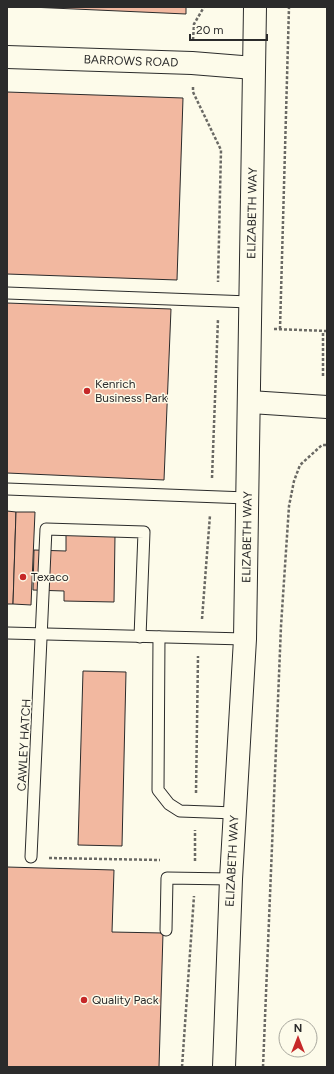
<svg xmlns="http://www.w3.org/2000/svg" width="334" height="1074" viewBox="0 0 334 1074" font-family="Figtree,sans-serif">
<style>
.building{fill:#f2b8a0;stroke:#2b2b2b}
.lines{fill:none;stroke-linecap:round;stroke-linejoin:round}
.service-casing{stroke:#2b2b2b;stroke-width:13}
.minor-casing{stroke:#2b2b2b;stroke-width:24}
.tertiary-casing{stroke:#2b2b2b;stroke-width:24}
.primary-casing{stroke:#2b2b2b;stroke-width:24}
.path{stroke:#6a6964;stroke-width:2.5;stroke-dasharray:3 2;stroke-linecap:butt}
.service{stroke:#fdfbea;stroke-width:11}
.minor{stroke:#fdfbea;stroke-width:22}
.tertiary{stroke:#fdfbea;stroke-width:22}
.primary{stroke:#fdfbea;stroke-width:22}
.poi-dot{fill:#c62828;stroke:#fdfbea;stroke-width:1.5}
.labels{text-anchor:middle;stroke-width:3;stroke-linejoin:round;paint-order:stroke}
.street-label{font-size:12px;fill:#2b2b2b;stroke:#fdfbea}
.poi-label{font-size:12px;fill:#2b2b2b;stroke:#fdfbea;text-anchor:start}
</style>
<rect width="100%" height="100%" fill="#fdfbea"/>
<g class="building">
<path d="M30 7H186V14Z"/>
<path d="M7 92 183 98 177 280 7 274Z"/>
<path d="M7 303 171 309 164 480 7 473Z"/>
<path d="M7 511 16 512 13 604H7Z"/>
<path d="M16 512H35L31 605 13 604Z"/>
<path d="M66 535 115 536 114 602 64 601V591L33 590 34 550 66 551Z"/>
<path d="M83 671 126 672 122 846 78 845Z"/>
<path d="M7 867 114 870 112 932 163 933 159 1067H7Z"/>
</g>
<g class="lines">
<g class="service-casing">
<g id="service">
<path d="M7 293 250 302"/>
<path d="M7 489 247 498"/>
<path d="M7 633 245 639"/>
<path d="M159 637 158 790 169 804 180 811 235 813"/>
<path d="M31 857 46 529 144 532 140 637"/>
<path d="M166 930 167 878 231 879"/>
</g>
</g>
<g class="minor-casing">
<path id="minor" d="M7 57 192 63 254 68"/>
</g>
<g class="tertiary-casing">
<path id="tertiary" d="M249 402 327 407"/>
</g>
<g class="primary-casing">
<path id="primary" d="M224 1067 231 879 245 639 255 7"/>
</g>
<g class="path">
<path d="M193 40 194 24 204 7"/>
<path d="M193 87V92L221 150 218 282"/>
<path d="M274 329 327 331"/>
<path d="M280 329 289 7"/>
<path d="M323 376V331"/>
<path d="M212 478 218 319"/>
<path d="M202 619 210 515"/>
<path d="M196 793 198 656"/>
<path d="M49 858 160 860"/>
<path d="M195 861V830"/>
<path d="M182 1067 194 896"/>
<path d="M263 1067 281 626 289 506 294 481 300 465 322 445H327"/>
</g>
<use href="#service" class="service"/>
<use href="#minor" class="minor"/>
<use href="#tertiary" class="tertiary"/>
<use href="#primary" class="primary"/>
</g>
<g class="poi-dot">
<circle cx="87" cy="391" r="4"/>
<circle cx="23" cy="577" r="4"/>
<circle cx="84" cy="1000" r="4"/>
</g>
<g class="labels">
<g class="street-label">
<text transform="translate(131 61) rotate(2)" y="4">BARROWS ROAD</text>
<text transform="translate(252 213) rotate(-89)" y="4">ELIZABETH WAY</text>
<text transform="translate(247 537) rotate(-89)" y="4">ELIZABETH WAY</text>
<text transform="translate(24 745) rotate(-87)" y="4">CAWLEY HATCH</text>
<text transform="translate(232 861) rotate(-87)" y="4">ELIZABETH WAY</text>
</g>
<g class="poi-label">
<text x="95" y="388">Kenrich<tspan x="95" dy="14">Business Park</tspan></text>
<text x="31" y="581">Texaco</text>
<text x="92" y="1004">Quality Pack</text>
</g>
</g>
<rect width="334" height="1074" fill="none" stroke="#2b2b2b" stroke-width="16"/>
<g transform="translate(298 1038)"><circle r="19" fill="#fdfbea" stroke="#a9a89e"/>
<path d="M0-3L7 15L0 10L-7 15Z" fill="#c62828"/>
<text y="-6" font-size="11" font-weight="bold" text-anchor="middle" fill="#2b2b2b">N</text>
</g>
<path d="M190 34v6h77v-6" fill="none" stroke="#2b2b2b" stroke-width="2"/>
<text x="196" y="34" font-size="12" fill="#2b2b2b" stroke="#fdfbea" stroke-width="3" paint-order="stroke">20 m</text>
</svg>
